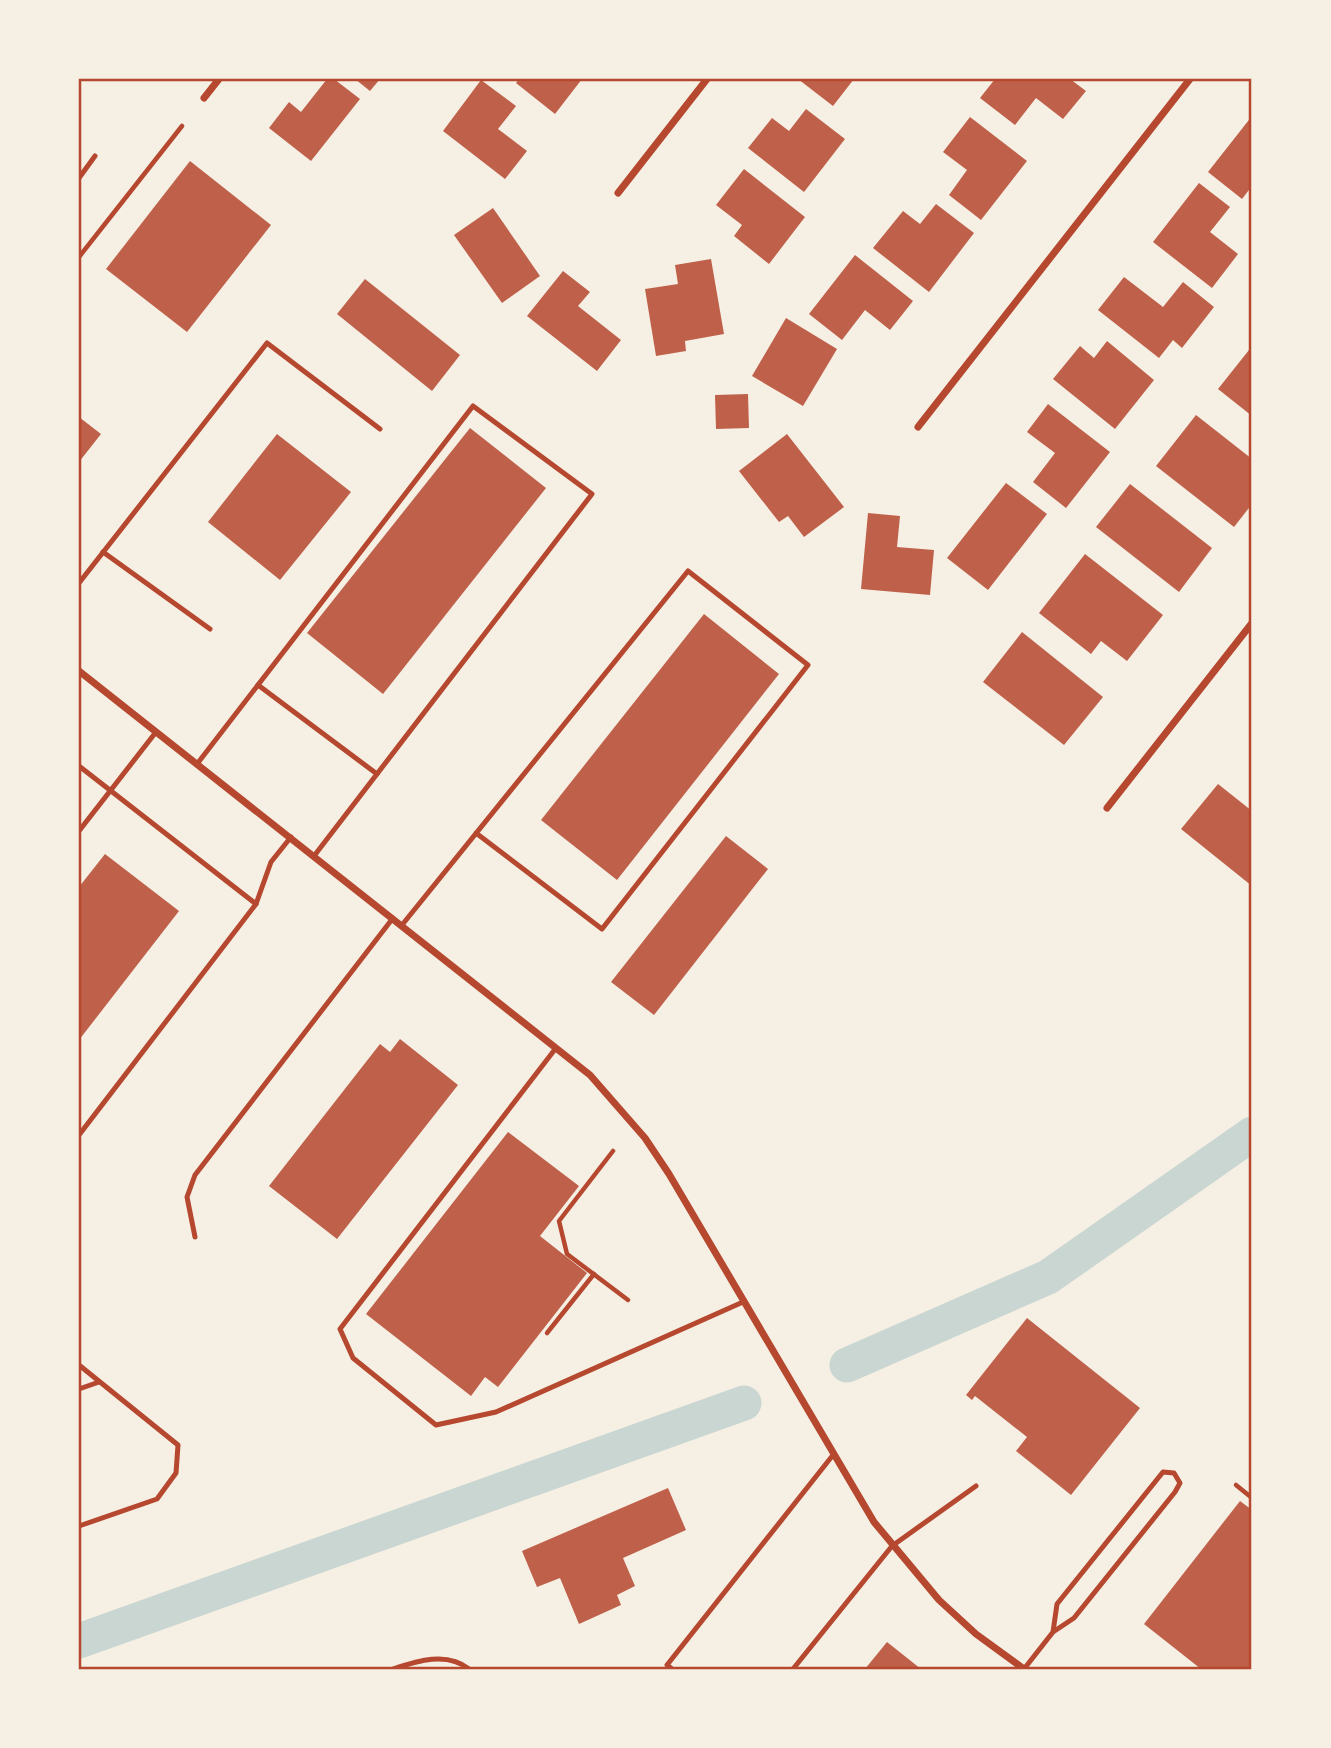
<svg xmlns="http://www.w3.org/2000/svg" width="1331" height="1748" viewBox="0 0 1331 1748" font-family="Rubik,sans-serif">
<style>
.lines{fill:none;stroke-linecap:round;stroke-linejoin:round}
.canal{stroke:#c9d6d2;stroke-width:35}
.building{fill:#bf614a}
.path{stroke:#b5482f;stroke-width:4.5}
.service{stroke:#b5482f;stroke-width:5}
.minor{stroke:#b5482f;stroke-width:7}
.neatline{fill:none;stroke:#b5482f;stroke-width:2.5}
</style>
<rect width="100%" height="100%" fill="#f6efe4"/>
<g class="lines">
<g class="canal">
<path d="M847 1365 1048 1277 1252 1134"/>
<path d="M79 1641 744 1403"/>
</g>
</g>
<g class="building">
<path d="M327 79H334L360 99 311 161 269 128 289 102 301 112Z"/>
<path d="M355 79H380L370 91Z"/>
<path d="M519 79H582L555 114 516 83Z"/>
<path d="M798 79H854L833 106Z"/>
<path d="M995 79H1070L1086 91 1063 119 1036 98 1015 125 980 98Z"/>
<path d="M481 80 516 106 498 129 527 151 505 179 443 131Z"/>
<path d="M806 109 845 139 804 192 748 148 772 118 789 131Z"/>
<path d="M1252 116V186L1242 199 1208 172Z"/>
<path d="M970 117 1027 161 981 220 949 195 967 170 943 152Z"/>
<path d="M190 161 271 225 187 332 106 269Z"/>
<path d="M744 169 805 217 769 264 734 236 742 225 716 205Z"/>
<path d="M1199 183 1230 207 1210 232 1238 254 1212 288 1153 242Z"/>
<path d="M936 204 974 233 929 292 873 248 903 211 920 224Z"/>
<path d="M493 208 540 276 502 303 454 235Z"/>
<path d="M855 255 913 301 890 330 865 310 842 340 809 314Z"/>
<path d="M711 259 724 334 685 341 686 351 656 356 645 289 678 284 675 265Z"/>
<path d="M563 271 590 292 578 306 621 340 597 371 527 316Z"/>
<path d="M1124 277 1163 307 1183 282 1214 307 1182 348 1173 340 1159 358 1098 310Z"/>
<path d="M365 279 460 355 432 391 337 314Z"/>
<path d="M786 318 837 349 803 406 752 376Z"/>
<path d="M1107 341 1154 380 1115 429 1053 379 1080 346 1094 358Z"/>
<path d="M1249 350 1252 353V416L1218 389Z"/>
<path d="M748 394 749 428 716 429 715 395Z"/>
<path d="M1048 404 1110 452 1066 508 1033 482 1055 453 1027 432Z"/>
<path d="M1196 415 1252 459V504L1234 527 1156 466Z"/>
<path d="M79 417 101 434 79 462Z"/>
<path d="M470 428 546 488 383 694 307 633Z"/>
<path d="M277 434 351 492 280 580 208 522Z"/>
<path d="M787 434 844 507 804 537 788 516 779 522 739 471Z"/>
<path d="M1006 483 1047 514 988 590 947 558Z"/>
<path d="M1130 484 1212 548 1179 592 1096 527Z"/>
<path d="M868 513 900 516 897 547 934 550 930 595 861 589Z"/>
<path d="M1085 554 1163 615 1127 661 1101 641 1091 654 1039 613Z"/>
<path d="M704 614 779 674 617 880 541 820Z"/>
<path d="M1022 632 1103 697 1064 745 983 682Z"/>
<path d="M1218 784 1252 811V886L1181 829Z"/>
<path d="M726 836 768 869 654 1015 611 982Z"/>
<path d="M105 854 179 911 79 1040V887Z"/>
<path d="M400 1039 458 1085 337 1239 269 1186 380 1044 390 1052Z"/>
<path d="M508 1132 579 1186 540 1236 587 1273 498 1387 485 1377 471 1396 366 1314Z"/>
<path d="M1027 1318 1140 1408 1071 1495 1016 1451 1027 1437 975 1396 972 1400 966 1395Z"/>
<path d="M668 1488 686 1530 623 1558 635 1586 617 1595 621 1605 579 1624 560 1578 537 1587 522 1551Z"/>
<path d="M1240 1501 1252 1510V1669H1201L1144 1624Z"/>
<path d="M887 1642 921 1669H865Z"/>
</g>
<g class="lines">
<g class="path">
<path d="M79 257 182 126"/>
<path d="M613 1151 559 1221 567 1254 628 1300"/>
<path d="M547 1333 594 1274"/>
<path d="M1236 1485 1252 1498"/>
</g>
<g class="service">
<path d="M79 178 95 156"/>
<path d="M103 552 210 629"/>
<path d="M79 583 267 343 380 429"/>
<path d="M258 685 377 774"/>
<path d="M197 764 473 406 592 494 314 856"/>
<path d="M79 766 256 904"/>
<path d="M79 831 156 732"/>
<path d="M402 925 688 571 808 665 602 929 476 833"/>
<path d="M556 1048 340 1329 353 1358 436 1425 496 1412 743 1302"/>
<path d="M79 1135 256 904 271 862 291 837"/>
<path d="M195 1237 187 1197 195 1175 393 918"/>
<path d="M79 1365 178 1445 176 1473 157 1499 79 1526"/>
<path d="M79 1389 99 1382"/>
<path d="M393 1669C417 1661 447 1651 469 1669"/>
<path d="M672 1669 667 1665 833 1455"/>
<path d="M793 1669 892 1546 976 1486"/>
<path d="M1024 1669 1053 1632 1074 1618 1175 1492 1180 1483 1174 1473 1163 1472 1057 1604 1053 1632"/>
</g>
<g class="minor">
<path d="M204 98 219 79"/>
<path d="M618 193 707 79"/>
<path d="M918 427 1190 79"/>
<path d="M79 671 590 1075 645 1138 669 1174 874 1522 939 1600 976 1634 1024 1669"/>
<path d="M1107 808 1252 623"/>
</g>
</g>
<rect width="1331" height="1748" fill="none" stroke="#f6efe4" stroke-width="161"/>
<rect x="80" y="80" width="1170" height="1588" class="neatline"/>
</svg>
